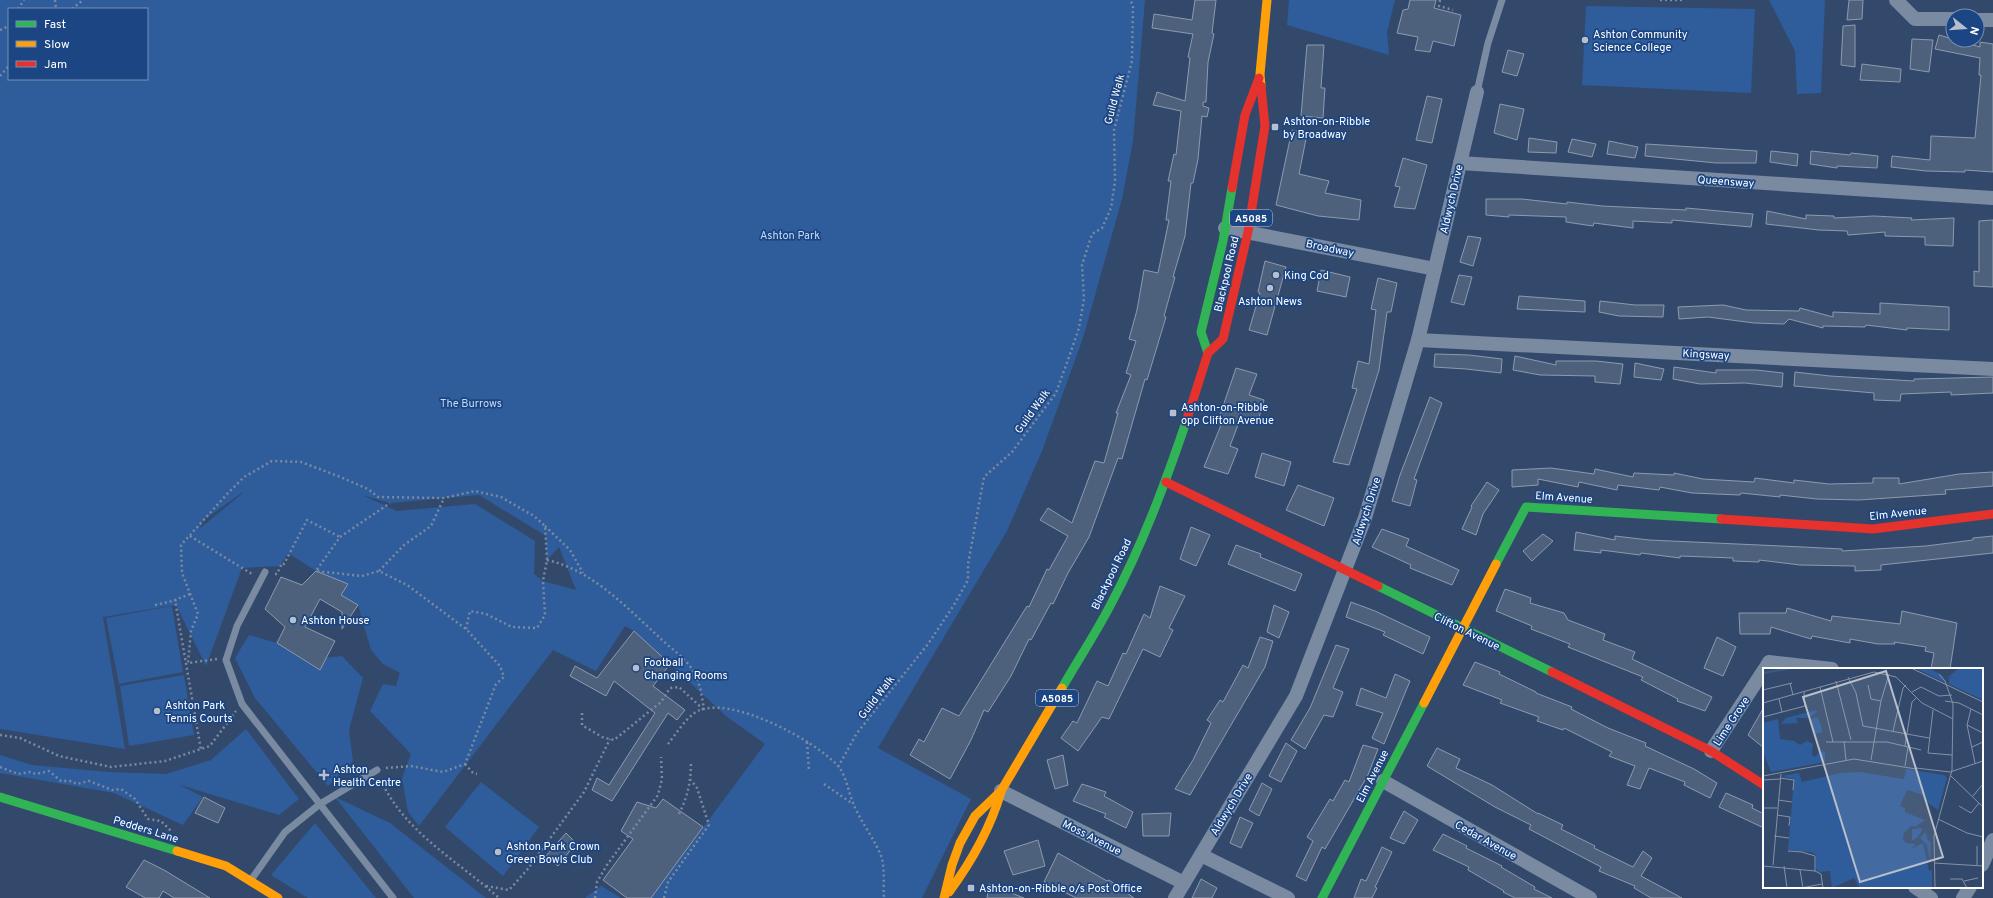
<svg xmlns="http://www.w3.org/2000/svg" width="1993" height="898" viewBox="0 0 1993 898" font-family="Overpass,sans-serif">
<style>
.green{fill:#2f5c9b;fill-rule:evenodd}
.building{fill:#4e617c;stroke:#8d9aaf}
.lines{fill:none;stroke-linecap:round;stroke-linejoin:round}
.path{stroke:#798aa1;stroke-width:2.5;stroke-dasharray:2 3;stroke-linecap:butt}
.lane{stroke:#798aa1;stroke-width:7}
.street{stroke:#798aa1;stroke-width:14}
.fast{stroke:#30b455;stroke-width:9}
.slow{stroke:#ff9f0a;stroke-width:9}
.jam{stroke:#e5322d;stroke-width:9}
.poi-dot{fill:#b8bfcb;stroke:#1b4583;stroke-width:1.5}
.labels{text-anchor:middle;stroke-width:3.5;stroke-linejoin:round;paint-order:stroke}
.shield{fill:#1b4583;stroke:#bbc7da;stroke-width:1}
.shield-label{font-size:10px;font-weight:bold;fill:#fff}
.poi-label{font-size:11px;fill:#fff;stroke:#1b4583;text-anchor:start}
.street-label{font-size:11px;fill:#fff;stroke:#1b4583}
.park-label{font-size:11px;fill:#c5dbf8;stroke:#1b4583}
.inset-river{fill:none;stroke:#3b5a87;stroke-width:2}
.inset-road{fill:none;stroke:#8592a6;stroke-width:1}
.view{fill:#b8bfcb;fill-opacity:0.15;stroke:#b8bfcb;stroke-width:2}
.inset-edge{fill:none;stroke:#fff;stroke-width:2}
</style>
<rect width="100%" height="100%" fill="#33496b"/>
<g class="green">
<path d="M0 0H1145L1133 141 1122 199 1083 338 1042 451 1007 531 878 748 971 799 922 898H651L765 744 726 716 634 631 625 626 596 671 553 650 419 826 408 812 402 778 411 754 370 711 383 684 396 686 400 673 383 664 371 650 358 605 341 595 348 584 316 571 288 553 280 566 242 568 206 666 176 605 103 617 125 749 0 729ZM9 9H147V79H9ZM243 492V493L199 529 204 520ZM362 495 390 503 479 495 546 536 547 560 559 547 576 590 543 581 534 574 535 541 475 504 397 511Z"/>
<path d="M1289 0H1395L1387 32 1389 55 1287 25Z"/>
<path d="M1769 0H1825L1821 93 1797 94 1795 51Z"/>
<path d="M1586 6 1755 9 1751 93 1582 85Z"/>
<path d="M172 606 183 672 119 684 106 618Z"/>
<path d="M249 635 277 643 319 670 325 658 342 656 363 678 349 730 353 761 328 786 255 698 235 658Z"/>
<path d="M184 675 194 735 129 746 120 686Z"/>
<path d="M246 729 299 799 279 815 180 785 203 797 183 825 114 793 0 773V755L32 765 109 772 166 774 211 760Z"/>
<path d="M481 782 539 827 503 876 445 827Z"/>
<path d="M335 797 390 823 486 898H414Z"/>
<path d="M315 823 376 898H308L271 875Z"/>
<path d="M601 886 621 898H585Z"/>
</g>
<g class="building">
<path d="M1195 0H1216L1212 33 1214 34 1208 62 1206 102H1203V106L1209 108 1207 117 1202 116 1198 159 1193 183H1191L1185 236 1173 277H1175L1164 316 1166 317 1147 380 1145 379 1122 459 1118 458 1089 537 1068 573 1053 604 1051 603 1031 640 1029 639 1011 676 988 712 984 710 971 740 950 779 910 755 919 739 924 742 942 708 959 716 1027 606 1029 607 1047 569 1049 570 1068 536 1040 520 1048 508 1072 523 1095 461 1104 463 1118 413H1116L1131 375 1126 373 1136 341 1129 339 1137 310 1144 270 1158 273 1169 220H1166L1171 181H1168L1174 154 1176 155 1181 111 1153 105 1157 92 1185 101 1190 58 1188 57 1193 34 1152 28 1154 14 1192 20Z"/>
<path d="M1410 0H1436L1434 8 1461 15 1454 46 1433 41 1430 52 1415 50 1418 37 1397 33 1403 10 1408 9Z"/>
<path d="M1849 0H1863L1862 19 1847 20Z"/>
<path d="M1855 25V67L1841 65 1843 26Z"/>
<path d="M1939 35 1980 47V42L1993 44V172L1965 170V172L1926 171 1891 167 1892 156 1930 160 1931 136 1975 138 1981 75H1979L1980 58 1935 49Z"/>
<path d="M1912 39 1933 40 1929 72 1910 69Z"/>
<path d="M1307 45H1324L1321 88H1325L1323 118 1301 116Z"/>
<path d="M1508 50 1524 54 1517 76 1502 72Z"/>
<path d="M1862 64 1901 69 1900 82 1860 80Z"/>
<path d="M1427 96 1442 99 1432 143 1416 140Z"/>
<path d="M1500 104 1524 109 1517 140 1494 133Z"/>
<path d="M1292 130 1307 134 1299 174 1329 181 1325 193 1361 200 1359 220 1318 216 1276 205Z"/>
<path d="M1529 138 1557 142 1556 153 1528 152Z"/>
<path d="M1572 139 1596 144 1592 157 1568 152Z"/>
<path d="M1609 141 1638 147 1635 158 1607 154Z"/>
<path d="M1646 144 1757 151 1756 163H1716L1645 156Z"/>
<path d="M1771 151 1798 154 1797 166 1770 162Z"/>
<path d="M1811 151 1850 155 1851 153 1878 156 1877 168 1837 166V168L1810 164Z"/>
<path d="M1403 158 1427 165 1415 209 1394 207 1400 187 1395 186Z"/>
<path d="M1486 199H1522L1567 204V202L1602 206 1686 210V208L1753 214 1751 227 1672 220V223L1633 221V228L1594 223 1593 226 1566 222V217L1509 215V217L1486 215Z"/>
<path d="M1767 211 1806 219V215L1834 216V218L1874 216 1912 218 1911 220 1954 218 1953 246 1925 245V237L1885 236V232L1848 235 1847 231 1819 230 1766 224Z"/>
<path d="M1993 220V287L1974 286V271L1979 272V221Z"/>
<path d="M1468 236 1481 238 1473 266 1460 262Z"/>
<path d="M1265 261 1286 267 1267 335 1249 330 1260 293 1258 292Z"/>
<path d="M1321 270 1350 277 1346 297 1317 291Z"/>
<path d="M1459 275 1472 277 1464 305 1451 302Z"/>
<path d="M1378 278 1397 283 1391 312H1387L1379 370 1349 465 1333 462 1357 389 1352 388 1358 361 1369 364 1376 310 1371 309Z"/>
<path d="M1519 296 1585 301V312L1517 309Z"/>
<path d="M1600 301 1635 305H1664L1663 317 1619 316 1599 312Z"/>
<path d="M1880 303 1949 307V330L1907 328V330L1866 325 1865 327 1823 326V328L1789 319 1784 324 1754 323 1708 317 1679 319 1678 307 1723 305 1746 310 1799 311 1800 308 1833 317V312L1880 314Z"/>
<path d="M1435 354 1469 355 1502 359 1501 373 1466 369 1434 367Z"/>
<path d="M1515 356 1556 365V361H1596L1623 364 1620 384 1595 382V376L1540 375 1513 370Z"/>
<path d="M1635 363 1664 369 1661 380 1634 377Z"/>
<path d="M1674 367 1716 373V370H1756L1783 373 1782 387 1745 383 1700 384 1673 379Z"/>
<path d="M1236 368 1257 374 1249 395 1264 400 1258 421 1241 417 1230 446 1238 449 1228 474 1204 467 1221 425 1217 424Z"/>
<path d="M1795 372 1830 376 1914 381V379L1993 377V393L1951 395V392L1901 394 1900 401 1874 400V393L1794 386Z"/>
<path d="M1430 397 1442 403 1414 479 1417 480 1410 506 1392 501 1400 475Z"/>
<path d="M1262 453 1291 462 1284 486 1255 477Z"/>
<path d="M1551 468 1594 474 1595 469 1633 477 1634 473 1674 475V473L1703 479 1754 482 1755 478 1794 483V480L1829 484 1873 483V478H1899V484L1959 474 1993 472V486L1945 490 1946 494 1859 500 1817 499 1780 495V497L1741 493 1740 495 1692 493 1660 487 1659 490 1618 485 1617 490 1579 482 1578 487 1538 479V485L1512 487V470Z"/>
<path d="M1487 482 1499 490 1483 514 1476 535 1462 529 1472 507 1471 506Z"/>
<path d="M1298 485 1334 498 1324 526 1286 510Z"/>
<path d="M1191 527 1210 535 1196 566 1180 559Z"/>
<path d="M1382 529 1409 539 1406 546 1459 570 1452 585 1410 568 1411 565 1372 547Z"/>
<path d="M1576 532 1615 540V536L1649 540 1803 547 1842 549V551L1926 546 1973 540V538L1993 536V553L1881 565V570L1855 571V566L1800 565 1759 560V562L1733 561V558L1680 556V558L1641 553 1640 555 1601 550V553L1574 550Z"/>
<path d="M1543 534 1553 541 1532 561 1523 551Z"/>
<path d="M1236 545 1261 554 1260 557 1302 574 1295 591 1228 564Z"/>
<path d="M316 571 348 584 341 595 358 605 342 629V612L320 599 305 627 335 641 320 670 277 643 285 627 265 609 281 577 302 585Z"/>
<path d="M1160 586 1185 596 1169 628 1173 630 1160 657 1143 649 1109 719 1102 717 1078 751 1061 738 1073 721 1077 723 1097 681 1108 686 1123 653 1126 654 1144 614 1150 618Z"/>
<path d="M1505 589 1531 598 1530 603 1564 613 1568 620 1605 634 1603 640 1635 652 1632 659 1712 697 1705 711 1677 701 1678 699 1641 680 1643 677 1568 647 1570 644 1531 629 1532 626 1496 611Z"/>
<path d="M1351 602 1375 611 1430 637 1423 654 1383 635 1385 632 1346 617Z"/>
<path d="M1274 605 1289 612 1279 638 1267 632Z"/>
<path d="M1787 608 1831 621 1832 616 1900 624 1902 611 1957 623 1950 669H1931L1934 653 1925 651 1926 647 1894 642 1895 644H1878L1850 639V643L1812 636 1811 639 1771 627 1770 634H1740L1739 613H1786Z"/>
<path d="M634 631 670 664 653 686 685 710 677 720 668 713 612 801 592 790 597 778 609 785 655 713 614 681 606 696 570 676 575 666 597 678Z"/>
<path d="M1260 637 1273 641 1265 667 1190 795 1175 789 1193 760 1211 723 1207 720 1220 700 1223 702 1243 665 1248 668Z"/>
<path d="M1717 637 1736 647 1723 676 1704 668Z"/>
<path d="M1336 645 1349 649 1333 688 1343 692 1333 717 1324 715 1305 749 1291 740 1310 708Z"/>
<path d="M1475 662 1500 672 1499 674 1536 692V693L1572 707 1571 709 1608 728 1646 743 1645 746 1694 769 1717 783 1710 798 1684 785 1685 782 1649 768 1640 789 1627 785 1635 766 1609 756 1612 752 1564 728 1563 730 1537 721 1539 717 1500 703 1502 700 1463 685Z"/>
<path d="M1395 674 1410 681 1384 744 1372 738 1383 713 1356 705 1361 688 1386 698Z"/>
<path d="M1764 707V748L1748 735Z"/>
<path d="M1286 743 1297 751 1281 782 1269 776Z"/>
<path d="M1363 745 1378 749 1368 775 1325 849 1322 847 1306 881 1296 876 1313 841 1307 837 1330 799 1333 801 1345 780 1349 782Z"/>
<path d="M1437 748 1460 759 1456 768 1492 785 1538 814V813L1563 825 1561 829 1595 846 1594 848 1633 867 1643 851 1652 858 1641 876 1682 898H1651L1634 888 1635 886 1599 871 1601 867 1529 829 1531 825 1495 807 1427 766Z"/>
<path d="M1063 755 1068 785 1055 789 1047 760Z"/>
<path d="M1262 783 1272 789 1259 816 1249 810Z"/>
<path d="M1082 784 1106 792 1104 796 1133 812 1126 828 1104 817 1106 814 1073 801Z"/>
<path d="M1726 793 1753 805 1752 808 1764 814V828L1719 807Z"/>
<path d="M204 797 225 808 218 823 195 813Z"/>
<path d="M663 799 703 827 651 898H627L603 880 633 839 621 831 637 802 656 808Z"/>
<path d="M1404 811 1418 820 1404 844 1390 838Z"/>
<path d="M1171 813 1169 836H1143L1142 814Z"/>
<path d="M1240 817 1253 823 1241 848 1230 843Z"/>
<path d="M566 833 576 843 558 866 545 857Z"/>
<path d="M1443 834 1467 846 1466 848 1502 866 1501 867 1535 887 1534 889 1552 898H1515L1503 892 1504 891 1468 870 1469 867 1433 850Z"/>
<path d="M1038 840 1045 866 1013 875 1004 851Z"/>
<path d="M1382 847 1392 852 1375 887 1377 888 1372 898H1354L1361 879 1366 881Z"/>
<path d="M1058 853 1107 881 1109 880 1134 898H1076L1044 882Z"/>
<path d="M144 860 164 870 210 898H174L163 891 159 898H145L126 887Z"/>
<path d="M1201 879 1217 888 1212 898H1192Z"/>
<path d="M989 884 1024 898H987Z"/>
</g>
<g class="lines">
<g class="path">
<path d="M55 0 56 9"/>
<path d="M1440 0 1439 6 1453 10"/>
<path d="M1660 0H1684"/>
<path d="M18 9 24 0"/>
<path d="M72 9 83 0"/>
<path d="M0 30 9 26"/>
<path d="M0 76 9 66"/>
<path d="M545 526 570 550 583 573"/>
<path d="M190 536 252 574"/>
<path d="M547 560C592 570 626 607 659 637 669 647 684 657 692 669 700 681 702 696 704 710"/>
<path d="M379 571 404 545 431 526 444 498"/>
<path d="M275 574H277L282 563 284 564 307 520 340 537"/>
<path d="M190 594 175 600 201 750"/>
<path d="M155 605 177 600"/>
<path d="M217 659 188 663 191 631 198 614 182 573 181 545 228 493 244 477 272 461 301 462 338 476 368 489 378 497 444 498 475 491 501 497 534 516 545 526 547 560 543 581 545 615 537 628 512 627 486 614 470 611 466 629"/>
<path d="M582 713V725L602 737 614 740 661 702 670 688 679 687 704 710"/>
<path d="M0 735 20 738 59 756 111 767 165 761 210 746 236 711"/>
<path d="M807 742 809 771"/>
<path d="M668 744C676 734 685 719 696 712 728 693 816 741 838 766 847 777 848 792 854 805 860 821 878 844 882 859 885 871 883 886 884 898"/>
<path d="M465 764 473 773 477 774"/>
<path d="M0 767 18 774 30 772 36 774 49 771 61 781H70L77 784 89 781 112 790 121 789 135 799 148 819 161 821 171 831"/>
<path d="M838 767 857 733 928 644 954 605 968 580V564L984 477 1012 452 1056 393 1069 357 1079 328 1084 299 1082 265 1092 234 1102 228 1111 208 1115 181 1114 130 1132 61 1133 5 1130 0"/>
<path d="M386 768 411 766 443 772 465 764 496 684 504 677 500 666 466 629 407 585 379 571 362 576 316 571 340 537 390 503"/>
<path d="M381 780C404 832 458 861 499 898"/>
<path d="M824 784 853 804"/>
<path d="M679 814C688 796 691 781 691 761"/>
<path d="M486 886 509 890 527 870 584 792 610 739"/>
<path d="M595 898 597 882 607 865 658 795 662 779 661 757"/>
<path d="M664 898 668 882 709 825 697 788 691 780"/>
</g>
<g class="lane">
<path d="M1477 92 1488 43 1502 0"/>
<path d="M265 572 237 626 226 660 242 704 393 898"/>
<path d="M251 880 285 832 320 804 377 770"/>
</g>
<g class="street">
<path d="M1896 0 1915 19H1953"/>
<path d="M1977 20H1993"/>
<path d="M1460 163 1993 198"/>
<path d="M1225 228 1435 269"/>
<path d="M1418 340 1993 369"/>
<path d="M1765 669 1769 662 1832 669"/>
<path d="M1711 751 1764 670"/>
<path d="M1383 781 1590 898"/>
<path d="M1001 791 1184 883"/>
<path d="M1201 855 1288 898"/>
<path d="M1982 865 1993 840"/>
<path d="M1915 887 1931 898"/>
<path d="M1175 898 1296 696 1365 518 1418 340 1477 92"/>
<path d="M1963 898 1970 887"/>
</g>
<g class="fast">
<path d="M1208 353 1201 332 1223 241 1232 188"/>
<path d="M1496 564 1526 507 1721 519"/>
<path d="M1378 586 1552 672"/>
<path d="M1062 688C1078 660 1096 633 1111 604 1142 546 1165 484 1186 422"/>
<path d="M0 797 177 851"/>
<path d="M1322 898 1424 703"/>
</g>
<g class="slow">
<path d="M1261 86 1260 74 1267 0"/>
<path d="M1424 703 1496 564"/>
<path d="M177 851 226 866 278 898"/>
<path d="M949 892C972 861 990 829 1001 792"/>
<path d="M944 898 952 865 960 843 975 816 1001 791 1062 688"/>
</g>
<g class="jam">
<path d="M1232 188 1245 115 1259 78"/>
<path d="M1186 422 1208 353 1223 339 1248 232 1265 126 1261 86"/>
<path d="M1166 482 1378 586"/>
<path d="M1721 519 1873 529 1993 514"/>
<path d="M1552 672 1711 751 1764 785"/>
</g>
</g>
<g class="poi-dot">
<circle cx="1585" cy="40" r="4"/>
<rect x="1271" y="123" width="8" height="8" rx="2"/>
<circle cx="1276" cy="275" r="4"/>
<circle cx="1270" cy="288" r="4"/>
<rect x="1169" y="409" width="8" height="8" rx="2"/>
<circle cx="293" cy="620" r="4"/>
<circle cx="636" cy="668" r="4"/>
<circle cx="157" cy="711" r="4"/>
<path d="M322 769h4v4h4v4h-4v4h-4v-4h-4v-4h4z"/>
<circle cx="498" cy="852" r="4"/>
<rect x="967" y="884" width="8" height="8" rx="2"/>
</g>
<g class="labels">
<g class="shield">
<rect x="1230" y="210" width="42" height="16" rx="3"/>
<rect x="1036" y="690" width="42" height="16" rx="3"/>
</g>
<g class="shield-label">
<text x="1251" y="222">A5085</text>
<text x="1057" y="702">A5085</text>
</g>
<g class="poi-label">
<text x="1593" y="38">Ashton Community<tspan x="1593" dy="13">Science College</tspan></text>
<text x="1283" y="125">Ashton-on-Ribble<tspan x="1283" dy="13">by Broadway</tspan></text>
<text x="1284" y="279">King Cod</text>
<text x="1270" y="305" text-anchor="middle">Ashton News</text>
<text x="1181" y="411">Ashton-on-Ribble<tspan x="1181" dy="13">opp Clifton Avenue</tspan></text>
<text x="301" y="624">Ashton House</text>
<text x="644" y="666">Football<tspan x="644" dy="13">Changing Rooms</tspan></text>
<text x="165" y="709">Ashton Park<tspan x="165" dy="13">Tennis Courts</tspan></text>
<text x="333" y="773">Ashton<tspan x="333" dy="13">Health Centre</tspan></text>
<text x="506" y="850">Ashton Park Crown<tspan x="506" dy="13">Green Bowls Club</tspan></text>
<text x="979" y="892">Ashton-on-Ribble o/s Post Office</text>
</g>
<g class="street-label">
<text transform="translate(1114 99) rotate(-75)" y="4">Guild Walk</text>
<text transform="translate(1726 181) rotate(4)" y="4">Queensway</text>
<text transform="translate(1451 199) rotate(-77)" y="4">Aldwych Drive</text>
<text transform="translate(1330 248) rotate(12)" y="4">Broadway</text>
<text transform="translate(1226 274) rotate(-77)" y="4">Blackpool Road</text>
<text transform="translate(1706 354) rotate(3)" y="4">Kingsway</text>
<text transform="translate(1032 411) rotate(-54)" y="4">Guild Walk</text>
<text transform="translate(1564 497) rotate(4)" y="4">Elm Avenue</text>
<text transform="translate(1366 511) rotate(-72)" y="4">Aldwych Drive</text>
<text transform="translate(1898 513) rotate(-6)" y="4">Elm Avenue</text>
<text transform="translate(1111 574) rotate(-64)" y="4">Blackpool Road</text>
<text transform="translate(1467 631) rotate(26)" y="4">Clifton Avenue</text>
<text transform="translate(876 697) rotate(-52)" y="4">Guild Walk</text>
<text transform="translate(1731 721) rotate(-57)" y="4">Lime Grove</text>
<text transform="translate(1372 776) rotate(-63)" y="4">Elm Avenue</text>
<text transform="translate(1231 804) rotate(-59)" y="4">Aldwych Drive</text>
<text transform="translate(146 829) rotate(17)" y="4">Pedders Lane</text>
<text transform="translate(1092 837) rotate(27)" y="4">Moss Avenue</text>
<text transform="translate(1486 840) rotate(29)" y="4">Cedar Avenue</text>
</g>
<g class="park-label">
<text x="790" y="239">Ashton Park</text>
<text x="471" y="407">The Burrows</text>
</g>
</g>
<g transform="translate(1763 668)">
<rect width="220" height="220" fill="#33496b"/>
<path d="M152 0H166L180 8 181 14ZM196 0H220V32L186 16V11L191 8 183 11ZM53 42 54 44 46 50H33L35 55 18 56 23 50ZM55 49 60 64 52 66 47 51ZM15 51 17 71 31 73 37 77 44 73 50 76 49 87 52 89 56 84 62 83V94L8 104 0 84V55ZM143 101 181 107 184 110 175 142 162 133 163 128 144 122 137 138 142 140V144L162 152 152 159 148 158 141 165 140 171 143 175 153 176 148 181 160 175 166 203 169 202V220L96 219 91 210 69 220 67 203 56 204 53 201V187L48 184 25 182 31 111 19 108 36 105 39 114 77 105 97 104 141 111ZM157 160 160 161 154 170 149 173V161ZM162 164 165 172 168 174 167 194 164 177 157 170Z" fill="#2f5c9b"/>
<path class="inset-river" d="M0 5 29 0"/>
<path class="inset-road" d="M148 0 220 34M85 9 93 25 100 58 166 70M73 13 88 72M27 15 30 27M105 17 108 31 118 33M57 19 70 74M0 22 29 15M149 24 158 19 176 28 189 27M16 31 19 44M182 33 196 35 220 47M0 35 111 4 133 9 159 35 190 51M208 41 204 57 212 95M170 42 165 85 189 87M0 49 42 38 41 24M204 57 220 65M130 63 140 20 143 17M81 73 83 92M63 74H124L158 82M142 78 149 34 153 30M209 79 220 74M108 92 118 33 126 6M142 98 145 79M153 100 187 104 220 93M0 108 91 91 153 101M188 108 220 139M17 110 31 112 30 122M0 112 17 111M210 128 220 116M15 132 29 134M196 138 208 145 216 135M0 140H14M14 147 27 149 26 158M175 151 204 165 220 169M11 168 26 170M25 183 39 184 52 188V203M171 195 220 198M10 197 18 106M214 197V178M0 198 52 203 58 206 60 220M21 198 24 220M37 202 40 220M187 211H199L204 220M201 213 215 210M38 220 59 216M172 220 171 168 189 102 190 36 182 13 176 6"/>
<path class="view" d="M123 3 180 189 97 214 40 29Z"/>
<rect width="220" height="220" class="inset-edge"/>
</g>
<rect x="8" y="8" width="140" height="72" fill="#1b4583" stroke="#768fb5"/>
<rect x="16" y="21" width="20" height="6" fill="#30b455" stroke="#768fb5"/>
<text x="44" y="28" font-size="12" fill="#ffffff">Fast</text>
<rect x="16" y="41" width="20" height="6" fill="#ff9f0a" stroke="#768fb5"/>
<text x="44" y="48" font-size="12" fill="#ffffff">Slow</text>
<rect x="16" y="61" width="20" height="6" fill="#e5322d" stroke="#768fb5"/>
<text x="44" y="68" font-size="12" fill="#ffffff">Jam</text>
<g transform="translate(1965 28) rotate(107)"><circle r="19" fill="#1b4583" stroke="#768fb5"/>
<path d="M0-3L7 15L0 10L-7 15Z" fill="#b8bfcb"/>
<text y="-6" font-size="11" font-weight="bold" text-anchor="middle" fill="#ffffff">N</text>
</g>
</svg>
